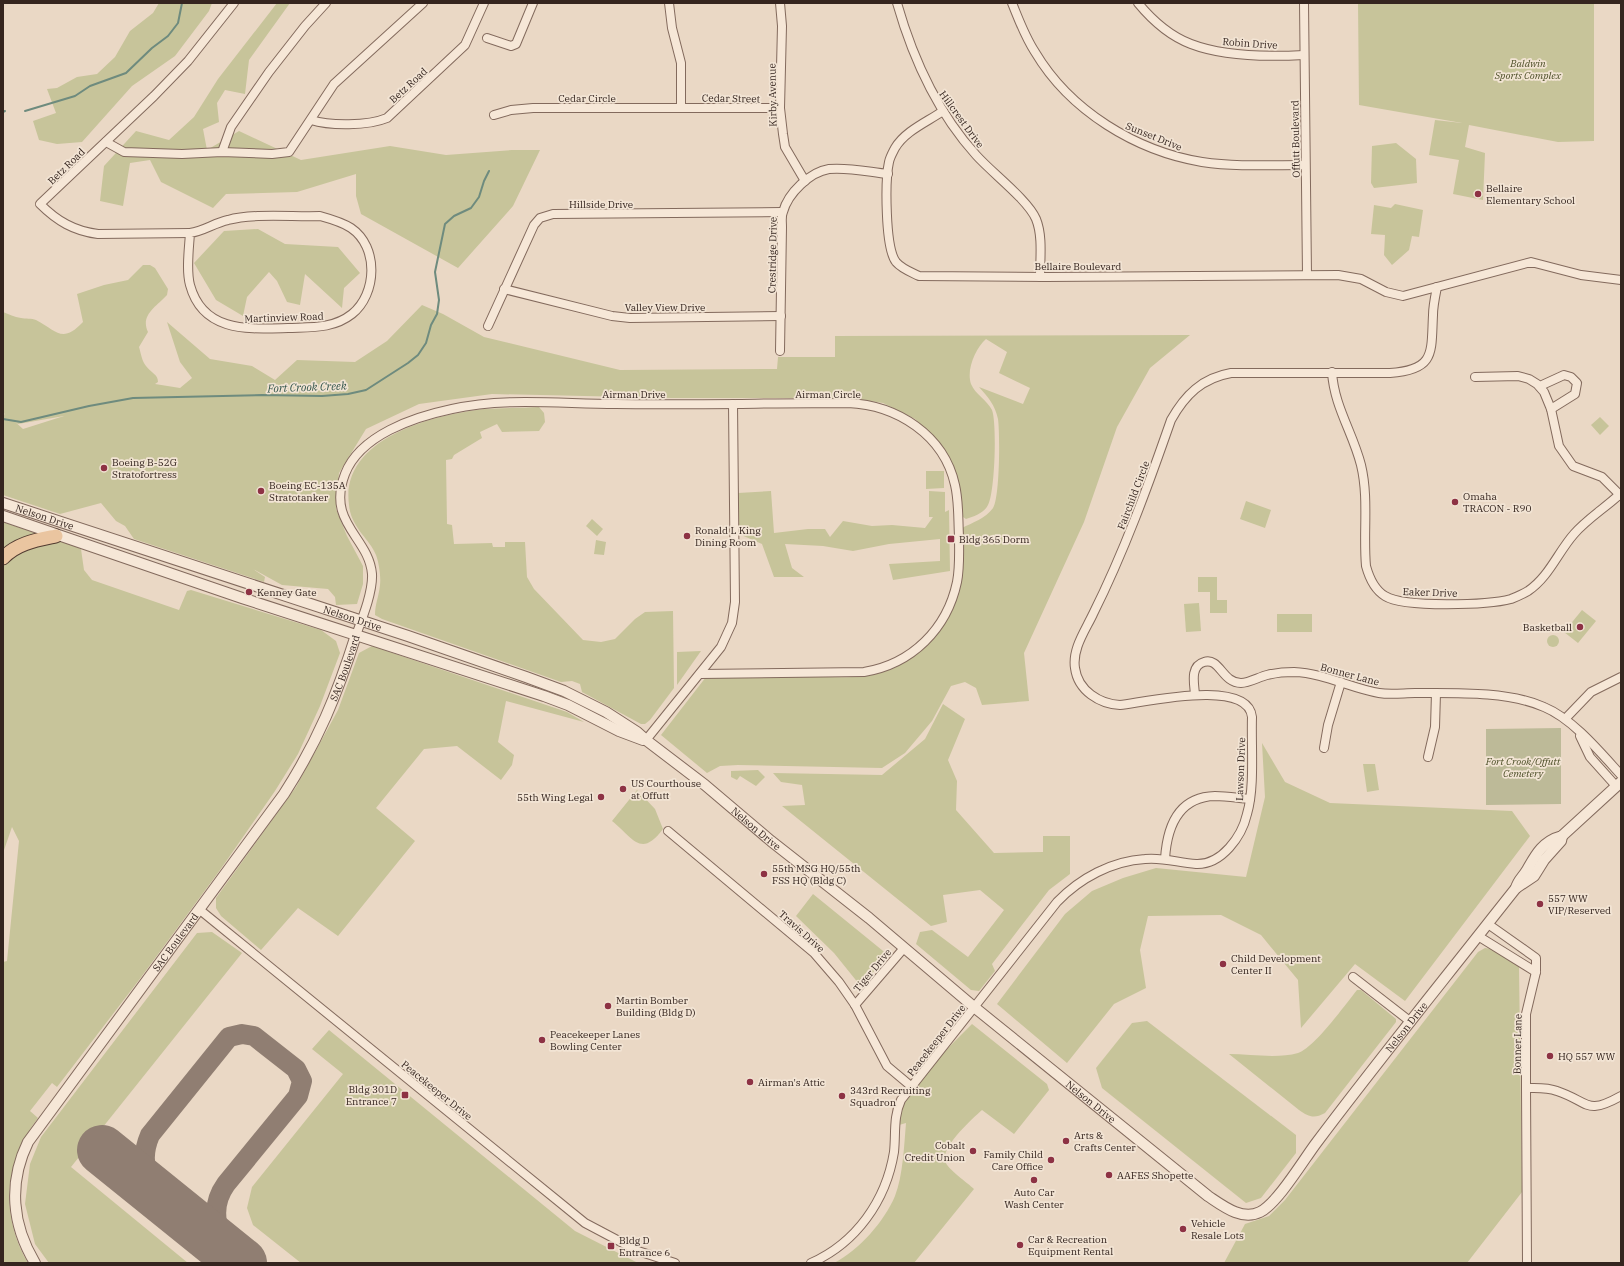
<svg xmlns="http://www.w3.org/2000/svg" width="1624" height="1266" viewBox="0 0 1624 1266" font-family="'IBM Plex Serif',serif">
<style>
.green{fill:#c7c49a;fill-rule:evenodd}
.cemetery{fill:#bdba98}
.lines{fill:none;stroke-linecap:round;stroke-linejoin:round}
.stream{stroke:#6e8b7e;stroke-width:2}
.taxiway{stroke:#907e72;stroke-width:20}
.runway{stroke:#907e72;stroke-width:50}
.minor-casing{stroke:#836a5d;stroke-width:10}
.tertiary-casing{stroke:#836a5d;stroke-width:12}
.primary-casing{stroke:#513a30;stroke-width:15}
.minor{stroke:#f6e7d7;stroke-width:8}
.tertiary{stroke:#f6e7d7;stroke-width:10}
.primary{stroke:#eac5a0;stroke-width:13}
.poi-dot{fill:#8d3244;stroke:#f2e4d4;stroke-width:1.5}
.labels{text-anchor:middle;stroke-width:3.5;stroke-linejoin:round;paint-order:stroke}
.street-label{font-size:10px;fill:#35251f;stroke:#f2e4d4}
.park-label{font-size:10px;font-style:italic;fill:#4d4f28;stroke:#f2e4d4}
.poi-label{font-size:10px;fill:#35251f;stroke:#f2e4d4;text-anchor:start}
.water-label{font-size:11px;font-style:italic;fill:#30534a;stroke:#f2e4d4}
</style>
<rect width="100%" height="100%" fill="#ead8c5"/>
<g class="green">
<path d="M159 3H212L209 11 175 56 132 86 82 142 57 144 39 140 33 121 56 113 47 89 57 88 77 77 97 74 115 57 130 31 153 13Z"/>
<path d="M277 3H290L249 60 245 94 225 90 217 103 219 122 203 129 207 150 239 131 301 160 390 146 446 155 512 150H540L513 206 458 268 361 214 356 196V174L297 192 226 194 213 208 161 182 150 160 130 163 123 206 100 201 104 166 136 131 169 140 194 117 218 79Z"/>
<path d="M1358 3H1594V141L1558 142 1469 125 1465 147 1485 153 1483 200 1453 194 1459 160 1429 155 1435 120 1462 123 1359 105Z"/>
<path d="M1396 143 1416 159 1417 183 1374 188 1371 183 1372 146Z"/>
<path d="M1395 204 1423 210 1419 237 1412 236 1409 250 1392 265 1384 255 1385 235 1371 234 1374 205 1391 208Z"/>
<path d="M258 229 285 244 338 247 360 273 344 288 342 308 305 274 300 305 287 302 277 281 269 272 247 297 243 316 216 300 194 263 224 231Z"/>
<path d="M143 265H150L155 268 168 289 167 295C156 307 140 315 148 332L139 347C141 354 142 361 146 366 151 373 158 374 158 382L155 384 180 388 192 378 180 362 167 322 210 359 252 366 275 380 297 360 355 362 387 341 422 305 443 314 484 337 620 370 777 369 778 357H835V336L1190 335 1150 368 1117 427 1084 522 1024 653 1029 701 982 705 976 688 965 682 951 686 932 721 905 753 882 768 738 765 720 766 707 773 661 735 706 677C739 677 771 677 804 677 828 676 856 680 880 673 922 660 951 625 961 582 965 566 962 545 962 528 972 523 986 518 993 508 1000 498 1000 432 998 419 995 405 988 397 979 387L1023 404 1030 388 999 373 1007 352 986 339C976 348 966 369 971 384 975 394 987 400 992 410 997 423 995 492 988 505 984 513 975 516 966 519L963 517 957 478 941 445 915 419 883 403 851 398H672L492 394 419 404 366 429 339 473 336 509 347 536 363 566V584L357 604 336 605 335 597 328 589 282 585 253 569 265 577 264 582 134 539 125 526 116 521 101 503 60 514 3 495V415L5 414 3 413V312C9 314 14 317 21 318 25 319 32 318 36 320 57 331 62 344 83 322L77 294 104 285 128 280ZM64 416 23 429 12 419 18 424Z"/>
<path d="M539 407 544 413 545 422 539 431 502 432 497 424 480 432 482 438 454 455 452 459 446 460 447 524 452 525 454 544 492 543 493 547H505V542H525L527 577 534 589 583 640 601 642 615 639 635 619 645 612 673 611 674 688 650 720 645 724H641L582 692 580 684 572 681 561 682 382 619 375 615C375 604 379 596 380 585 381 577 379 563 376 555 370 539 351 528 349 505 340 438 433 415 484 409 502 408 521 408 539 407Z"/>
<path d="M1600 417 1609 426 1600 435 1591 425Z"/>
<path d="M926 471H944V488L926 489Z"/>
<path d="M771 491 774 533 808 529H825L830 537 843 521 872 526 892 525 925 528 933 517H929V491L945 492V512L949 510 950 571 893 580 889 564 940 561V539L889 544 853 551 823 546 785 544 792 568 804 577H774L762 544 739 534 738 493Z"/>
<path d="M1246 501 1271 510 1265 528 1240 519Z"/>
<path d="M592 519 603 529 597 536 586 526Z"/>
<path d="M3 522 35 533 3 552Z"/>
<path d="M57 539 81 549 84 570 92 580 179 610 187 591 191 590 321 630 336 641 340 653 320 706 298 754 275 791 220 870 139 980 57 1087 52 1083 30 1111 38 1118C4 1161 0 1216 28 1263H3V962L7 961 19 841 12 827 3 853V568C12 549 39 544 57 539Z"/>
<path d="M596 540 606 542 604 555 594 554Z"/>
<path d="M1198 577H1217V600H1227V613H1210V592H1198Z"/>
<path d="M1199 603 1201 631 1186 632 1184 604Z"/>
<path d="M1582 610 1596 621 1578 643 1564 632Z"/>
<rect x="1277" y="614" width="35" height="18"/>
<circle cx="1553" cy="641" r="6"/>
<path d="M372 646 567 712 584 722 506 701 498 742 514 755 512 765 501 780 457 746 424 749 376 808 415 841 338 936 298 908 261 950 221 916 216 908V898L296 787 338 710 359 653Z"/>
<path d="M701 651 677 685V652Z"/>
<path d="M943 704 965 719 948 760 957 781 956 810 994 853 1043 852V836H1070V874L1049 890 992 964 995 971 979 991 971 990 916 944 920 932 932 930 968 957 1004 910 980 890 943 895 947 922 931 926 782 806 805 805 802 785 781 782 773 773 882 775 925 739Z"/>
<path d="M1262 743 1285 782 1330 803 1512 811 1530 836 1405 1001 1355 964 1301 1028 1298 980 1261 935 1221 915 1148 916 1140 950 1146 988 1114 1004 1067 1063 997 1004 1065 914 1092 891 1123 878 1156 868 1246 877 1265 797Z"/>
<path d="M1363 764H1375L1379 790 1367 792Z"/>
<path d="M758 770 765 777 756 786 740 776 737 780 731 777V771Z"/>
<path d="M637 790 655 809 663 829C641 858 634 839 612 821Z"/>
<path d="M813 894 888 955 862 985 859 984 834 953 796 916Z"/>
<path d="M212 932 242 953 71 1167 188 1263H49L35 1244 25 1204 30 1164 41 1137 197 933Z"/>
<path d="M1485 948 1492 949 1519 967 1522 1192 1467 1263H1224L1245 1224 1269 1216 1285 1200 1478 952Z"/>
<path d="M1357 990H1361L1396 1019V1022L1325 1113C1314 1119 1309 1117 1299 1110L1229 1054C1251 1054 1277 1059 1298 1053 1314 1048 1345 1005 1357 990Z"/>
<path d="M1147 1021 1296 1135V1153L1261 1198 1246 1203 1102 1088 1096 1068 1132 1023Z"/>
<path d="M972 1024 1047 1084 1049 1090 1014 1134 982 1110C972 1119 941 1147 945 1161 947 1169 968 1183 974 1189L914 1263H834C859 1250 884 1222 895 1196 903 1175 904 1146 906 1123L899 1125 900 1109 941 1055Z"/>
<path d="M329 1030 575 1231 638 1263H301L253 1225 247 1208 252 1187 343 1074 312 1049Z"/>
</g>
<path class="cemetery" d="M1561 728V804L1486 805V729Z"/>
<g class="lines">
<g class="stream">
<path d="M25 111 75 96 90 86 126 73 152 48 168 36 178 23 182 3"/>
<path d="M3 112 5 111"/>
<path d="M3 419 21 422 89 406 133 398 262 395 322 396 348 394 366 390 408 363 418 355 426 343 431 325 437 314 439 300 435 272 445 224 454 216 471 208 479 197 484 181 489 171"/>
</g>
<path class="taxiway" d="M165 1201C148 1178 138 1163 150 1135L229 1037 242 1034 254 1036 296 1069 302 1081 298 1096 226 1184C208 1209 217 1236 235 1257"/>
<path class="runway" d="M102 1150 242 1263"/>
<g class="minor-casing">
<g id="minor">
<path d="M669 3 672 28 681 63V107"/>
<path d="M780 3 782 26 780 108 783 134 785 147 805 181"/>
<path d="M897 3C913 59 937 112 976 155 992 173 1028 200 1036 219 1043 236 1040 259 1040 277"/>
<path d="M1012 3C1019 20 1025 37 1035 52 1070 111 1136 151 1202 162 1236 167 1271 165 1305 165"/>
<path d="M1138 3C1152 20 1170 36 1191 44 1225 57 1268 57 1304 55"/>
<path d="M1304 3 1307 275"/>
<path d="M487 38 511 46 516 44 533 3"/>
<path d="M943 111C927 122 905 131 895 148 893 152 890 157 889 162 885 180 885 248 896 262 902 269 911 272 919 276L1046 277 1338 275 1361 279 1386 292 1403 296 1531 262 1581 275 1621 280"/>
<path d="M494 115 511 110 533 108H780"/>
<path d="M311 120C330 126 368 126 387 118L465 45 484 3"/>
<path d="M106 142 124 152 182 154 222 152 272 154 289 152 334 84 423 3"/>
<path d="M222 152 231 127 269 72 305 26 326 3"/>
<path d="M320 216C331 219 342 222 351 228 379 247 377 294 352 314 333 329 311 327 288 328 249 329 203 333 190 285 186 270 189 249 190 233 204 231 214 223 228 220 253 213 293 217 320 216Z"/>
<path d="M190 233 98 234C74 231 57 221 40 204L154 96 188 61 234 3"/>
<path d="M504 289 612 316 630 318 781 316"/>
<path d="M488 326 534 225 540 218 553 214 782 212"/>
<path d="M780 351 782 227C782 222 781 216 783 212 788 193 810 172 829 169 848 167 869 172 888 174"/>
<path d="M1332 372C1334 406 1353 433 1361 465 1369 498 1363 533 1366 566 1369 577 1375 590 1385 596 1404 608 1489 605 1511 599 1516 597 1523 594 1528 591 1549 577 1558 552 1574 534 1587 519 1605 508 1620 494"/>
<path d="M1475 377 1518 376 1529 379 1537 384 1544 392 1551 409 1559 446 1573 466 1602 477 1621 496"/>
<path d="M1540 386 1564 375 1571 377 1577 383 1575 394 1551 409"/>
<path d="M356 635C362 619 373 592 372 574 369 537 326 523 345 474 360 435 414 417 452 409 505 397 562 404 616 404 694 405 771 403 848 403 897 405 944 435 955 485 959 502 958 519 959 536 959 551 960 567 957 582 947 629 912 664 864 672L700 674"/>
<path d="M1195 694C1194 683 1190 666 1204 662 1220 657 1222 683 1241 683 1249 683 1259 677 1267 675 1275 673 1285 672 1294 672 1324 673 1350 688 1379 693 1391 695 1404 693 1415 693 1455 693 1508 691 1544 707 1573 719 1600 752 1621 775"/>
<path d="M1566 718 1591 692 1621 677"/>
<path d="M1580 736 1590 757 1616 786"/>
<path d="M646 740 721 647 732 623 735 602 733 404"/>
<path d="M1324 748 1328 725 1341 682"/>
<path d="M1428 757 1435 727 1436 693"/>
<path d="M668 831 814 953 839 982 855 1005 887 1066 912 1087"/>
<path d="M1165 859C1167 827 1178 797 1215 796 1227 796 1238 798 1250 799"/>
<path d="M200 910 585 1223 638 1251 675 1263"/>
<path d="M1488 924 1536 958V972L1526 1014V1088C1536 1088 1547 1087 1557 1091 1590 1102 1585 1116 1621 1096"/>
<path d="M1478 936 1536 972"/>
<path d="M1353 977 1411 1022"/>
<path d="M855 1005 904 948"/>
<path d="M1526 1088 1527 1263"/>
<path d="M811 1263C856 1243 886 1201 894 1152 896 1134 893 1117 901 1100L1057 902C1080 878 1112 861 1145 859 1163 857 1179 863 1196 864 1222 865 1242 836 1247 814 1255 787 1251 747 1252 717 1248 678 1146 702 1120 705 1100 704 1078 691 1075 668 1072 649 1085 631 1093 614 1124 552 1148 486 1171 420 1185 395 1202 378 1231 373H1390C1436 370 1431 352 1433 315 1433 306 1435 297 1437 287"/>
</g>
</g>
<g class="tertiary-casing">
<g id="tertiary">
<path id="s1" d="M3 503 408 636 526 677 564 691 606 712 637 732 646 740 705 785 771 841 869 918 974 1007 1208 1196C1223 1206 1242 1221 1260 1212 1278 1203 1304 1159 1317 1142 1374 1066 1434 992 1493 917L1516 888 1534 876 1544 860 1561 841 1562 836"/>
<path d="M3 516 242 598 544 696 568 705 619 731 643 740"/>
<path d="M1516 888C1518 880 1523 877 1527 870 1536 854 1543 841 1562 836L1621 782"/>
<path id="s2" d="M35 1263C12 1225 8 1183 28 1142L284 794C318 741 337 695 356 635"/>
</g>
</g>
<g class="primary-casing">
<path id="primary" d="M3 558C17 543 37 540 56 536"/>
</g>
<use href="#minor" class="minor"/>
<use href="#tertiary" class="tertiary"/>
<use href="#primary" class="primary"/>
</g>
<g class="poi-dot">
<circle cx="1478" cy="194" r="4"/>
<circle cx="104" cy="468" r="4"/>
<circle cx="261" cy="491" r="4"/>
<circle cx="1455" cy="502" r="4"/>
<circle cx="687" cy="536" r="4"/>
<rect x="947" y="535" width="8" height="8" rx="2"/>
<circle cx="249" cy="592" r="4"/>
<circle cx="1580" cy="627" r="4"/>
<circle cx="623" cy="789" r="4"/>
<circle cx="601" cy="797" r="4"/>
<circle cx="764" cy="874" r="4"/>
<circle cx="1540" cy="904" r="4"/>
<circle cx="1223" cy="964" r="4"/>
<circle cx="608" cy="1006" r="4"/>
<circle cx="542" cy="1040" r="4"/>
<circle cx="1550" cy="1056" r="4"/>
<circle cx="750" cy="1082" r="4"/>
<rect x="401" y="1091" width="8" height="8" rx="2"/>
<circle cx="842" cy="1096" r="4"/>
<circle cx="1066" cy="1141" r="4"/>
<circle cx="973" cy="1151" r="4"/>
<circle cx="1051" cy="1160" r="4"/>
<circle cx="1109" cy="1175" r="4"/>
<circle cx="1034" cy="1180" r="4"/>
<circle cx="1183" cy="1229" r="4"/>
<circle cx="1020" cy="1245" r="4"/>
<rect x="607" y="1242" width="8" height="8" rx="2"/>
</g>
<g class="labels">
<g class="street-label">
<text transform="translate(1250 43) rotate(4)" y="4">Robin Drive</text>
<text transform="translate(408 85) rotate(-42)" y="4">Betz Road</text>
<text transform="translate(772 95) rotate(-91)" y="4">Kirby Avenue</text>
<text x="587" y="102">Cedar Circle</text>
<text transform="translate(731 98) rotate(1)" y="4">Cedar Street</text>
<text transform="translate(962 119) rotate(54)" y="4">Hillcrest Drive</text>
<text transform="translate(1154 136) rotate(22)" y="4">Sunset Drive</text>
<text transform="translate(1295 139) rotate(-91)" y="4">Offutt Boulevard</text>
<text transform="translate(66 166) rotate(-44)" y="4">Betz Road</text>
<text x="601" y="208">Hillside Drive</text>
<text transform="translate(772 255) rotate(-89)" y="4">Crestridge Drive</text>
<text x="1078" y="270">Bellaire Boulevard</text>
<text x="665" y="311">Valley View Drive</text>
<text transform="translate(284 317) rotate(-2)" y="4">Martinview Road</text>
<text x="634" y="398">Airman Drive</text>
<text x="828" y="398">Airman Circle</text>
<text transform="translate(1133 495) rotate(-69)" y="4">Fairchild Circle</text>
<text dy="4" stroke="none"><textPath href="#s1" startOffset="44">Nelson Drive</textPath></text>
<text transform="translate(1430 592) rotate(2)" y="4">Eaker Drive</text>
<text dy="4" stroke="none"><textPath href="#s1" startOffset="368">Nelson Drive</textPath></text>
<text dy="4" stroke="none"><textPath href="#s2" startOffset="699">SAC Boulevard</textPath></text>
<text transform="translate(1350 674) rotate(15)" y="4">Bonner Lane</text>
<text transform="translate(1240 769) rotate(-88)" y="4">Lawson Drive</text>
<text dy="4" stroke="none"><textPath href="#s1" startOffset="829">Nelson Drive</textPath></text>
<text transform="translate(802 931) rotate(42)" y="4">Travis Drive</text>
<text dy="4" stroke="none"><textPath href="#s2" startOffset="375">SAC Boulevard</textPath></text>
<text transform="translate(872 970) rotate(-50)" y="4">Tiger Drive</text>
<text dy="4" stroke="none"><textPath href="#s1" startOffset="1705">Nelson Drive</textPath></text>
<text transform="translate(936 1040) rotate(-52)" y="4">Peacekeeper Drive</text>
<text transform="translate(1517 1044) rotate(-89)" y="4">Bonner Lane</text>
<text transform="translate(437 1090) rotate(39)" y="4">Peacekeeper Drive</text>
<text dy="4" stroke="none"><textPath href="#s1" startOffset="1261">Nelson Drive</textPath></text>
</g>
<g class="park-label">
<text x="1528" y="67">Baldwin<tspan x="1528" dy="12">Sports Complex</tspan></text>
<text x="1523" y="765">Fort Crook/Offutt<tspan x="1523" dy="12">Cemetery</tspan></text>
</g>
<g class="poi-label">
<text x="1486" y="192">Bellaire<tspan x="1486" dy="12">Elementary School</tspan></text>
<text x="112" y="466">Boeing B-52G<tspan x="112" dy="12">Stratofortress</tspan></text>
<text x="269" y="489">Boeing EC-135A<tspan x="269" dy="12">Stratotanker</tspan></text>
<text x="1463" y="500">Omaha<tspan x="1463" dy="12">TRACON - R90</tspan></text>
<text x="695" y="534">Ronald L King<tspan x="695" dy="12">Dining Room</tspan></text>
<text x="959" y="543">Bldg 365 Dorm</text>
<text x="257" y="596">Kenney Gate</text>
<text x="1572" y="631" text-anchor="end">Basketball</text>
<text x="631" y="787">US Courthouse<tspan x="631" dy="12">at Offutt</tspan></text>
<text x="593" y="801" text-anchor="end">55th Wing Legal</text>
<text x="772" y="872">55th MSG HQ/55th<tspan x="772" dy="12">FSS HQ (Bldg C)</tspan></text>
<text x="1548" y="902">557 WW<tspan x="1548" dy="12">VIP/Reserved</tspan></text>
<text x="1231" y="962">Child Development<tspan x="1231" dy="12">Center II</tspan></text>
<text x="616" y="1004">Martin Bomber<tspan x="616" dy="12">Building (Bldg D)</tspan></text>
<text x="550" y="1038">Peacekeeper Lanes<tspan x="550" dy="12">Bowling Center</tspan></text>
<text x="1558" y="1060">HQ 557 WW</text>
<text x="758" y="1086">Airman's Attic</text>
<text x="397" y="1093" text-anchor="end">Bldg 301D<tspan x="397" dy="12">Entrance 7</tspan></text>
<text x="850" y="1094">343rd Recruiting<tspan x="850" dy="12">Squadron</tspan></text>
<text x="1074" y="1139">Arts &amp;<tspan x="1074" dy="12">Crafts Center</tspan></text>
<text x="965" y="1149" text-anchor="end">Cobalt<tspan x="965" dy="12">Credit Union</tspan></text>
<text x="1043" y="1158" text-anchor="end">Family Child<tspan x="1043" dy="12">Care Office</tspan></text>
<text x="1117" y="1179">AAFES Shopette</text>
<text x="1034" y="1196" text-anchor="middle">Auto Car<tspan x="1034" dy="12">Wash Center</tspan></text>
<text x="1191" y="1227">Vehicle<tspan x="1191" dy="12">Resale Lots</tspan></text>
<text x="1028" y="1243">Car &amp; Recreation<tspan x="1028" dy="12">Equipment Rental</tspan></text>
<text x="619" y="1244">Bldg D<tspan x="619" dy="12">Entrance 6</tspan></text>
</g>
<g class="water-label">
<text transform="translate(307 387) rotate(-2)" y="4">Fort Crook Creek</text>
</g>
</g>
<rect width="1624" height="1266" fill="none" stroke="#35251f" stroke-width="8"/>
</svg>
